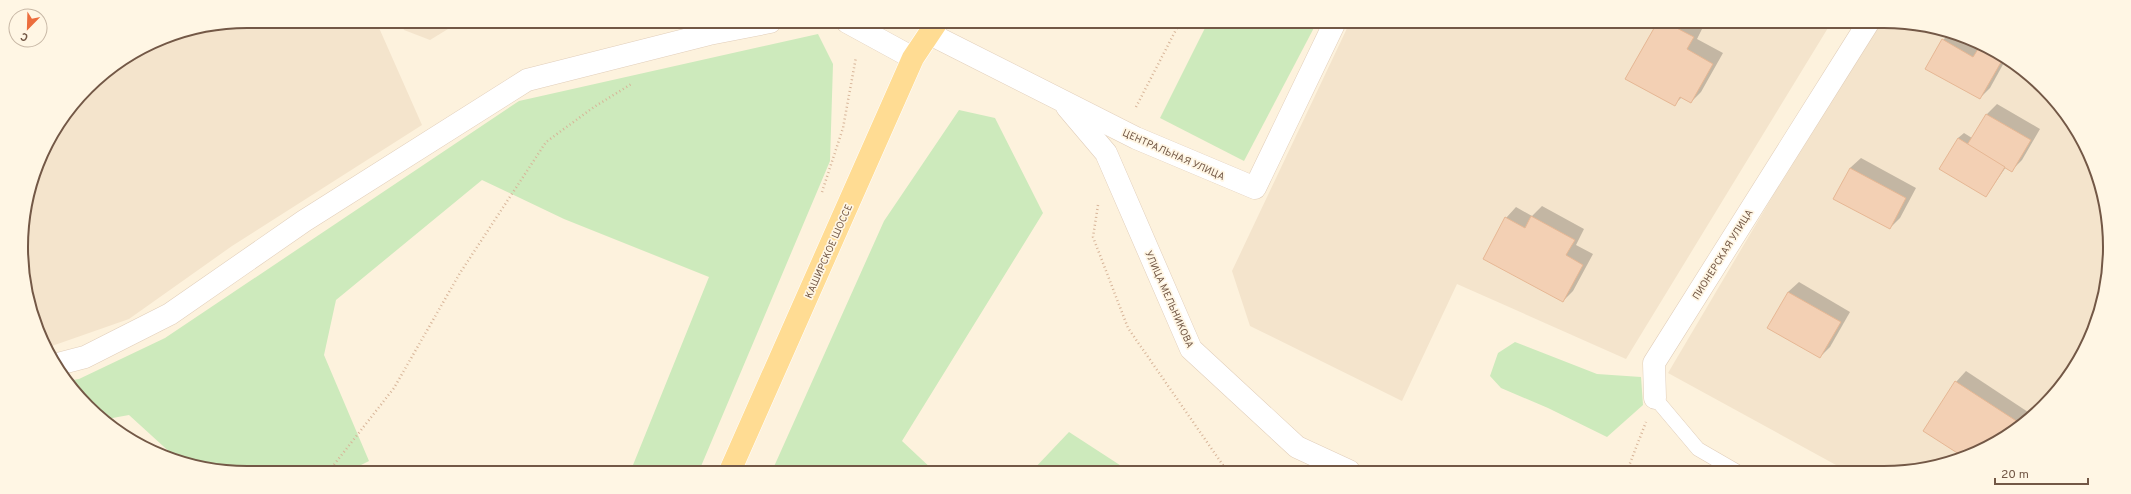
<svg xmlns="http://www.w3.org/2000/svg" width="2131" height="494" viewBox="0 0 2131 494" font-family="Overpass,sans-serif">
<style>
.residential{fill:#f4e4cc}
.green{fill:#cdeabc}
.shadow{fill:#0003}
.building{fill:#f3d0b4;stroke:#e6b794}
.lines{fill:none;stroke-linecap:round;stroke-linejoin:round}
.lane-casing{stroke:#e1ceba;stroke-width:15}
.street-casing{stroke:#e1ceba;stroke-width:23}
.primary-casing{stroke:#fff;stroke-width:23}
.path{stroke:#d7b498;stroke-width:2.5;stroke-dasharray:1 3;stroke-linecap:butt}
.lane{stroke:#fff;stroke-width:14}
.street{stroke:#fff;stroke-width:22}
.primary{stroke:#ffdc93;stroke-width:22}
.labels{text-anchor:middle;stroke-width:3.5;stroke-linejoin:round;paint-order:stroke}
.street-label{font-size:10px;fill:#735846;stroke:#fff6e4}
.rim{fill:none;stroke:#735846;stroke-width:2}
</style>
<rect width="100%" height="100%" fill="#fdf2dd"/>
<g class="residential">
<path d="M247 21H376L422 125 232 246 129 319 49 347 29 306 22 232 44 147 98 77 161 38Z"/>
<path d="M400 21H461L430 40 404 30Z"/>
<path d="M1350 22 1831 23 1626 359 1457 284 1402 401 1250 326 1232 271Z"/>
<path d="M1875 23H1914L1997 51 2063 110 2102 189 2108 277 2087 347 2044 407 1984 450 1913 471H1847L1668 373Z"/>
</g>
<g class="green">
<path d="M1208 22H1317L1244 161 1160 118Z"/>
<path d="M818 34 833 64 830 161 699 471H607L633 465 709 277 564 219 482 180 336 300 324 355 369 461 349 471H217L174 456 129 415 107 419 68 385 66 381 79 379 165 338 519 101Z"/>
<path d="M959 110 995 118 1043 213 902 441 934 471H772L884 221Z"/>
<path d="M1515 342 1597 374 1641 377 1643 405 1607 437 1548 408 1501 388 1490 376 1498 353Z"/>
<path d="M1069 432 1129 471H1032Z"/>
</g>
<g class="shadow">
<path d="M1658 23H1696L1703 27 1697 39 1723 53 1701 92 1691 102 1682 97 1674 105 1626 79Z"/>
<path d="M1948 35 1997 51 2006 59 1990 88 1980 98 1943 40Z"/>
<path d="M1997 104 2040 129 2022 160 2012 170 2006 167 1986 196 1958 138 1964 133 1972 138 1987 114Z"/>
<path d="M1861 158 1916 188 1900 218 1890 228 1850 168Z"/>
<path d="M1542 206 1584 229 1576 245 1593 254 1573 291 1563 301 1484 258 1506 218 1516 207 1532 216Z"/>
<path d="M1799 282 1850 312 1830 347 1820 357 1788 292Z"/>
<path d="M1966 371 2028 412 2020 424 1984 450 1963 456 1924 430 1956 382Z"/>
</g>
<g class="building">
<path d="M1657 23H1667L1694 37 1687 49 1713 64 1691 103 1680 97 1675 106 1625 79Z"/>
<path d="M1942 39 1973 57 1980 46 2004 57 1980 99 1925 69Z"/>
<path d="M1986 114 2031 140 2012 172 1967 145Z"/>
<path d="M1958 138 2005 167 1986 197 1939 169Z"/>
<path d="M1850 168 1906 198 1890 229 1833 199Z"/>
<path d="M1531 216 1575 240 1566 255 1583 265 1563 302 1483 259 1505 217 1525 228Z"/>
<path d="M1788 292 1841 322 1820 358 1767 328Z"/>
<path d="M1955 381 2018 422 2015 428 1984 450 1962 456 1923 431Z"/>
</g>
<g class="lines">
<g class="lane-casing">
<path id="lane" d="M1655 398 1698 449 1736 471"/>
</g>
<g class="street-casing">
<g id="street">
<path d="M847 22 913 58"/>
<path d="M930 34 1136 138 1255 188 1335 22"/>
<path d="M1067 107 1106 153 1191 349 1297 447 1349 471"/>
<path d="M58 364 85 357 170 314 304 221 527 80 709 34 770 22"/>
<path d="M1655 398 1654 363 1868 23"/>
</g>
</g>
<g class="primary-casing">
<path id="primary" d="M730 471 913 58 937 22"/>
</g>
<g class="path">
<path d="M1136 107 1180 22"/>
<path d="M822 192 843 128 856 57"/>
<path d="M1098 205 1093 237 1128 328 1227 471"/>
<path d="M329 471 394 388 460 273 546 142 594 107 633 83"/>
<path d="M1627 471 1646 422"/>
</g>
<use href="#lane" class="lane"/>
<use href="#street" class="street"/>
<use href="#primary" class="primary"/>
</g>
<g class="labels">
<g class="street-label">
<text transform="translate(1174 154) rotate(24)" y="4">ЦЕНТРАЛЬНАЯ УЛИЦА</text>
<text transform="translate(828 251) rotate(-66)" y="4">КАШИРСКОЕ ШОССЕ</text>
<text transform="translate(1722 254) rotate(-58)" y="4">ПИОНЕРСКАЯ УЛИЦА</text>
<text transform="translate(1170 299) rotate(66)" y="4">УЛИЦА МЕЛЬНИКОВА</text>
</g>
</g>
<path d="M0 0H2131V494H0ZM247 28H1884A219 219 0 0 1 2103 247V247A219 219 0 0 1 1884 466H247A219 219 0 0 1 28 247V247A219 219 0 0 1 247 28Z" fill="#fff6e4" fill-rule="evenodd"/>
<path class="rim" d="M247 28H1884A219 219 0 0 1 2103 247V247A219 219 0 0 1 1884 466H247A219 219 0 0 1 28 247V247A219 219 0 0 1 247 28Z"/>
<g transform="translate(28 28) rotate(203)"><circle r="19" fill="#fff6e4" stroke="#c7b7a5"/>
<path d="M0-3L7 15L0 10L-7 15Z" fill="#ec6d3d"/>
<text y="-6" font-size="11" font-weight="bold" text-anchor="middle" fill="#735846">С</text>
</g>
<path d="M1995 478v6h93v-6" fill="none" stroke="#735846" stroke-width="2"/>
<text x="2001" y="478" font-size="12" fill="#735846" stroke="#fff6e4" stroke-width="3" paint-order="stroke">20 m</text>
</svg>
